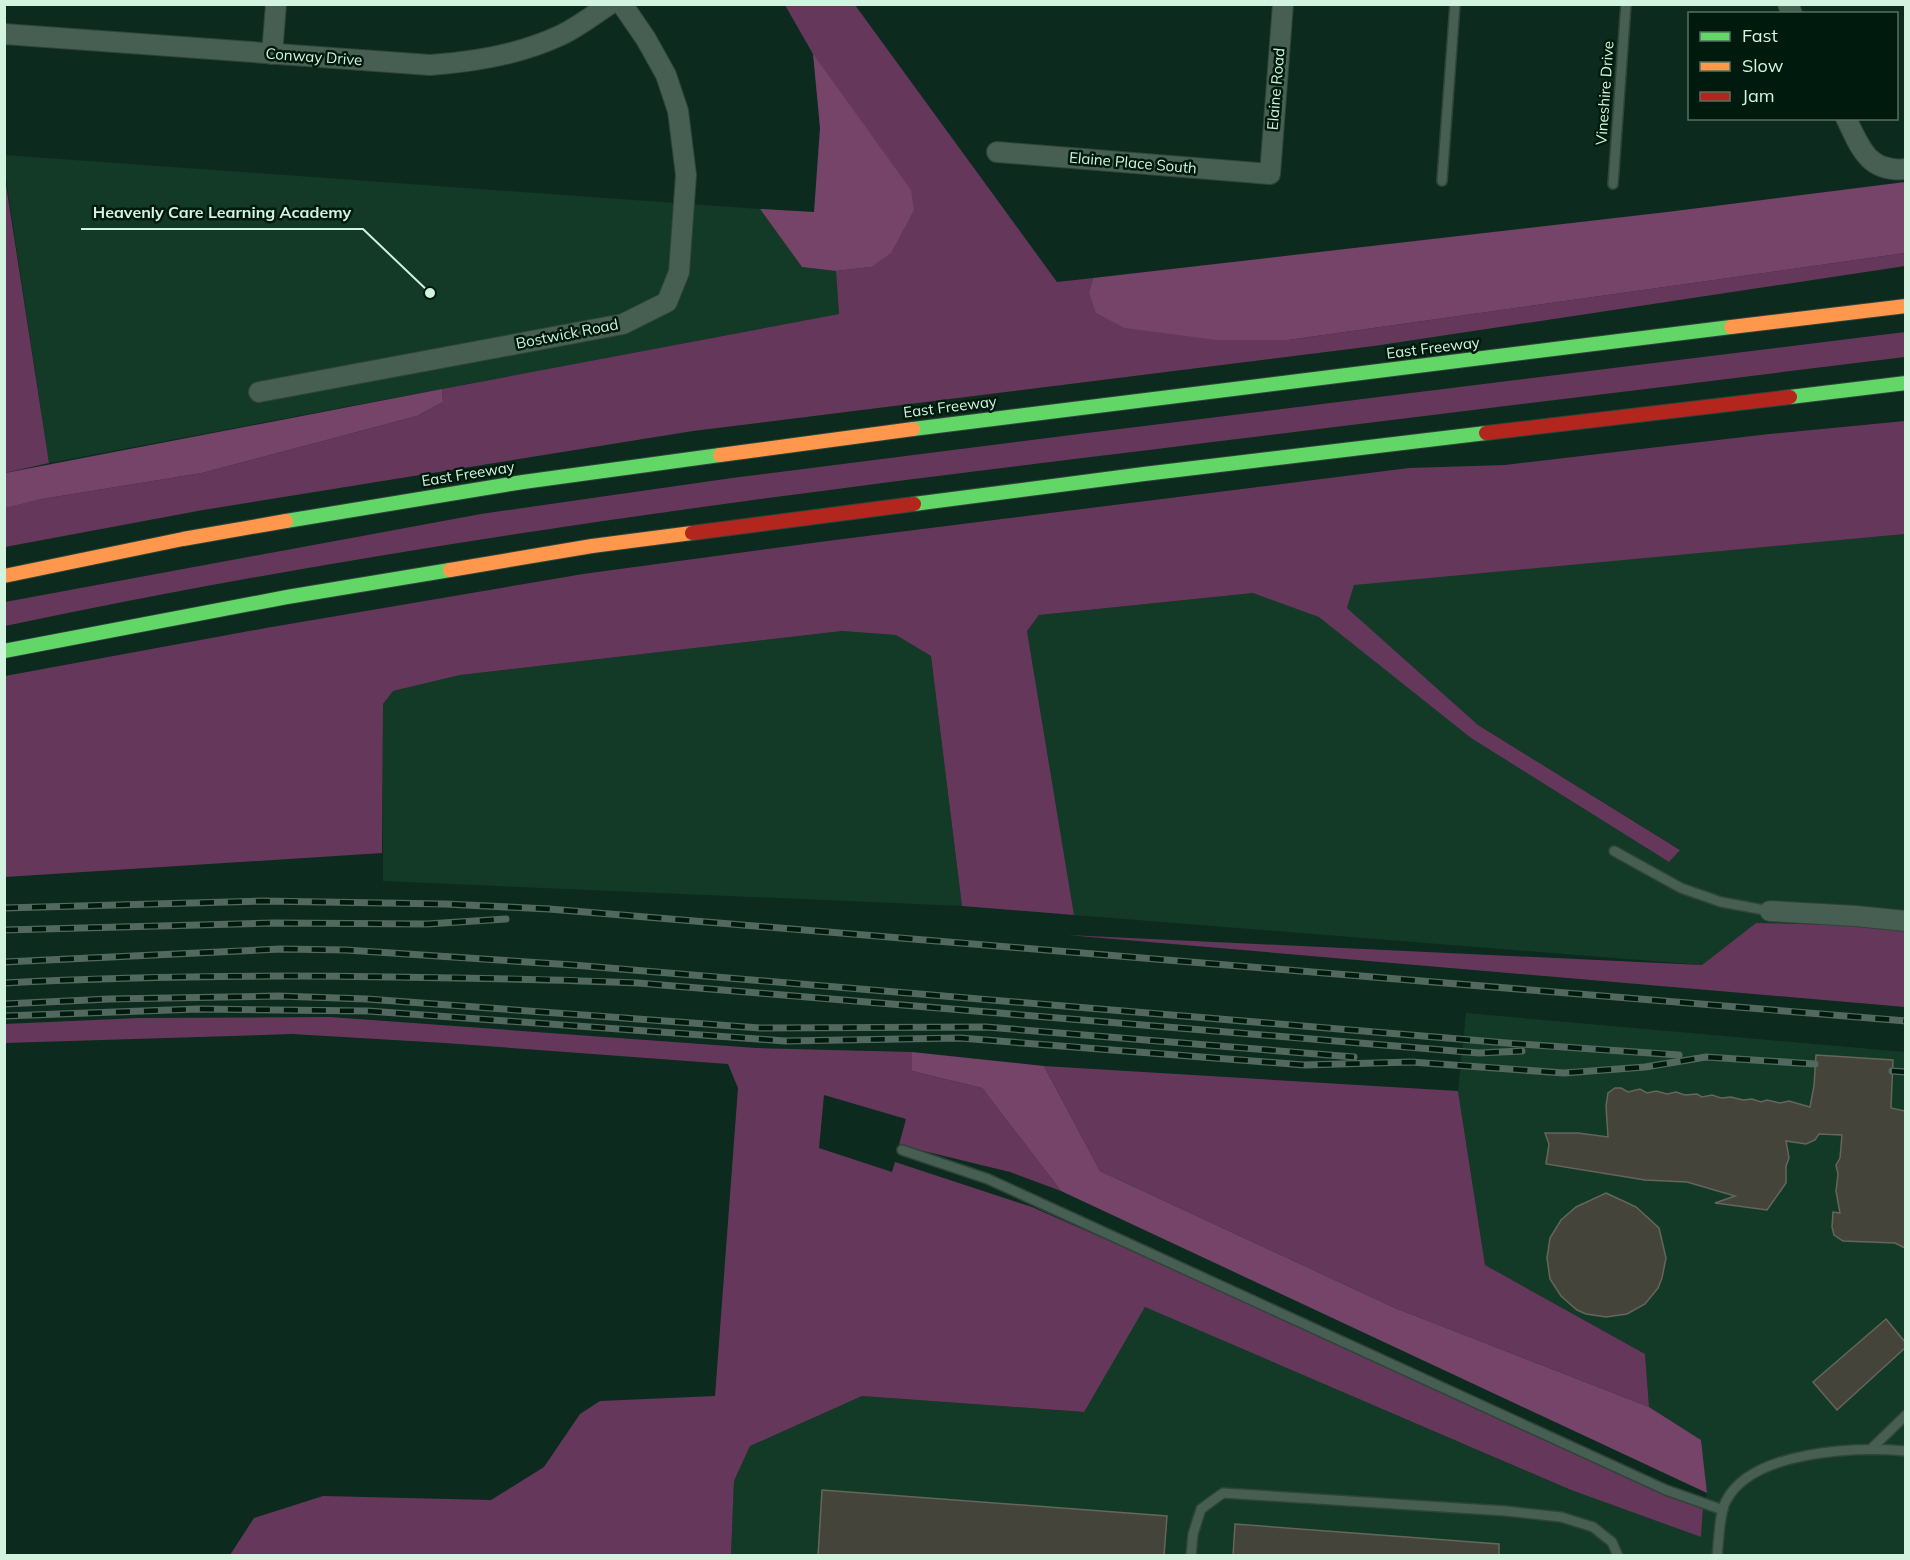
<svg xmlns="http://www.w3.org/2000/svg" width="1910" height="1560" viewBox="0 0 1910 1560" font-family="Mulish,sans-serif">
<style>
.built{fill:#133a27}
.green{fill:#65385b}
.forest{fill:#754468}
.building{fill:#44443a;stroke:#65655c;stroke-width:1.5}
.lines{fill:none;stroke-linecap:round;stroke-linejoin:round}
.lane-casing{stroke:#30443a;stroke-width:12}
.street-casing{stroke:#30443a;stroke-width:22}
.fast-casing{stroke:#30443a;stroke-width:16}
.slow-casing{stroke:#30443a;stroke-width:16}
.jam-casing{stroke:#30443a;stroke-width:16}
.lane{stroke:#465f52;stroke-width:9}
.street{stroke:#465f52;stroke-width:20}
.fast{stroke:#63d668;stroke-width:14}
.slow{stroke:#ff974d;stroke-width:14}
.jam{stroke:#b3261e;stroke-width:14}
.rail-casing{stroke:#53695f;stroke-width:7}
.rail{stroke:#001b0d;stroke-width:4.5;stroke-dasharray:14;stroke-linecap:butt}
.labels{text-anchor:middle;stroke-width:5;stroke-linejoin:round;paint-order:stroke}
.street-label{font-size:15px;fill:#d2f3de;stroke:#001b0d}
.leader{fill:none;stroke:#d2f3de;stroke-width:2}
.callout-dot{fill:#d2f3de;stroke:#001b0d;stroke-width:2}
.callout-label{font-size:16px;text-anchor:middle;font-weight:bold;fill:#d2f3de;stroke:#001b0d;stroke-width:5;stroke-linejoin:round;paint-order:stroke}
</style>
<rect width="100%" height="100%" fill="#0d2a1e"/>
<g class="built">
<path d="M4 155 760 209 802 267 836 271 839 314 49 463 5 172Z"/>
<path d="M1905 534V931L1756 923 1702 965 1074 915 1027 631 1039 615 1254 593 1320 617 1471 738 1669 862 1679 849 1478 725 1347 608 1354 584Z"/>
<path d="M842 631 896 635 931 656 962 906 383 881V704L393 691 460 675Z"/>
<path d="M1466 1013 1905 1052V1555L731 1556 734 1481 750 1446 862 1396 1083 1412 1145 1307 1571 1490 1701 1537 1703 1509 1707 1493 1701 1440 1649 1407 1645 1354 1485 1265 1458 1091Z"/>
</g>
<g class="green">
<path d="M785 5H855L1057 282 1093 278 1089 292 1288 340 1905 253V266L1374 346 693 431 203 510 5 547 4 508 42 499 202 473 417 416 443 402 442 389 839 314 836 271 871 267 813 54Z"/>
<path d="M4 172 49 463 5 473H4Z"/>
<path d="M1905 332V357C1653 388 1401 419 1149 450 766 496 382 546 5 626V602L481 514 732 478 1071 435Z"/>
<path d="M1905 421V534L1354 585 1347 608 1478 725 1680 850 1669 862 1471 738 1319 617 1253 593 1039 615 1027 631 1074 915 962 906 931 656 896 635 842 631 460 675 393 691 383 704 382 853 5 877V676L266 628 583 574 835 540 1409 468 1505 465 1769 434Z"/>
<path d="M1756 923 1884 926 1905 931V1007L1067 935 1702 965Z"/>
<path d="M330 1017 756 1048 912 1052V1071L982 1088 1061 1191 1010 1172 899 1145 906 1119 824 1095 819 1148 892 1172 895 1162 1032 1207 1355 1349 1703 1508 1701 1537 1571 1490 1145 1307 1084 1412 862 1396 750 1446 734 1481 731 1555H230L254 1518 323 1496 491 1500 544 1467 580 1414 600 1401 715 1396 738 1088 728 1064 445 1043 292 1034 5 1043 4 1024 139 1018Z"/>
<path d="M1044 1066 1458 1091 1485 1265 1645 1354 1649 1407 1395 1308 1100 1171Z"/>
</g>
<g class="forest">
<path d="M813 54 911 190 914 210 891 253 871 267 836 271 802 267 760 209 814 212 820 128Z"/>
<path d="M1905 182V253L1288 340H1217L1125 328 1096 313 1089 292 1093 278 1667 212Z"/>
<path d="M442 389 443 402 417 416 202 473 42 499 5 508V473Z"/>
<path d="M912 1052 1044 1066 1100 1171 1395 1308 1649 1407 1701 1440 1707 1493 1061 1191 982 1088 912 1071Z"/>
</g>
<g class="building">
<path d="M1816 1055 1893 1060 1891 1108 1905 1111V1248L1895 1243 1843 1241 1834 1235 1832 1227 1833 1212 1840 1213 1836 1191 1838 1174 1836 1165 1840 1158 1842 1135 1819 1134 1815 1140 1806 1144 1786 1141 1789 1158 1786 1166V1183L1767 1210 1715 1203 1735 1196 1687 1182 1645 1180 1546 1164 1549 1144 1545 1133H1578L1608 1137 1606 1106 1608 1093 1615 1088H1621L1628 1092 1640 1089 1647 1093 1656 1091 1667 1094 1676 1092 1685 1095 1697 1094 1702 1097 1712 1095 1721 1098 1731 1097 1743 1100 1752 1099 1761 1102 1767 1100 1780 1103 1789 1101 1810 1107 1814 1086Z"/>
<path d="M1606 1193 1636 1207 1659 1228 1666 1258 1662 1278 1658 1288 1645 1304 1627 1314 1606 1317 1586 1314 1577 1310 1561 1296 1550 1279 1547 1258 1550 1238 1561 1220 1576 1207Z"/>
<path d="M1886 1319 1905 1342V1348L1837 1410 1813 1382Z"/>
<path d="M822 1490 1167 1516 1164 1556H818Z"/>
<path d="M1235 1524 1499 1544V1556H1233Z"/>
</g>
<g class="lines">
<g class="lane-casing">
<g id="lane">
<path d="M1442 181 1455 4"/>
<path d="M1613 184 1626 4"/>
<path d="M1614 851 1681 888 1721 902 1770 911"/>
<path d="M902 1150 988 1179 1666 1490 1723 1510"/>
<path d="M1872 1448 1906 1415"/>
<path d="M1191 1556 1193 1534 1201 1509 1223 1493 1506 1511 1561 1517 1593 1527 1612 1542 1618 1556"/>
<path d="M1717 1556C1719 1541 1719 1513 1726 1501 1752 1450 1856 1447 1906 1451"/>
</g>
</g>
<g class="street-casing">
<g id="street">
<path d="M1788 4 1792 14"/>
<path d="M4 34 430 65C474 62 518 55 559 36 577 28 593 15 610 4"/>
<path d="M272 54 276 4"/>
<path d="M1846 118C1860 147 1868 173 1906 169"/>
<path d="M997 152 1270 174 1283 4"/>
<path d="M259 392 623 324 667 302 679 272 686 175 678 111 666 75 646 39 622 4"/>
<path d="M1770 911 1856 916 1906 921"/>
</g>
</g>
<g class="fast-casing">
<g id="fast">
<path d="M1790 397 1906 383"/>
<path d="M913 429 1731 327"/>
<path d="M914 504 1144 474 1486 433"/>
<path d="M286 521 523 482 720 455"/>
<path d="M4 651 287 597 450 570"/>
</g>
</g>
<g class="slow-casing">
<g id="slow">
<path d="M1731 327 1906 306"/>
<path d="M720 455 913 429"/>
<path d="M450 570 592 546 692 533"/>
<path d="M4 576 183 539 286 521"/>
</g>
</g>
<g class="jam-casing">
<g id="jam">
<path d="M1486 433 1790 397"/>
<path d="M692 533 914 504"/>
</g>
</g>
<use href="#lane" class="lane"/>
<use href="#street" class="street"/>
<use href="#fast" class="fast"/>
<use href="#slow" class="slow"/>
<use href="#jam" class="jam"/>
<g class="rail-casing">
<g id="rail">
<path d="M4 908 261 901 445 904 549 909 1906 1021"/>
<path d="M4 930 274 923 427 924 506 919"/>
<path d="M4 962 281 949 346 950 573 965 1519 1044 1679 1055"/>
<path d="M4 983C134 976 263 975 392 977 474 978 556 979 638 983L1479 1053 1522 1051"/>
<path d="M4 1004 109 999 278 996 367 999 760 1028 986 1027 1354 1057"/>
<path d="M4 1016 198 1009 368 1011 785 1041 960 1038 1304 1065 1411 1062 1564 1073 1645 1067 1706 1057 1815 1064"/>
<path d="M1892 1071 1906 1072"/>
</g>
</g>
<use href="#rail" class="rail"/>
</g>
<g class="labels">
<g class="street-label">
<text transform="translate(314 57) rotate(4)" y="5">Conway Drive</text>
<text transform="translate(1276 89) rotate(-85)" y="5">Elaine Road</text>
<text transform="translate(1605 93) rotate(-86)" y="5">Vineshire Drive</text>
<text transform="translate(1133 163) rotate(5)" y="5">Elaine Place South</text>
<text transform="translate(567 334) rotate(-11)" y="5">Bostwick Road</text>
<text transform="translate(1433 348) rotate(-7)" y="5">East Freeway</text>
<text transform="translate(950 407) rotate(-7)" y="5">East Freeway</text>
<text transform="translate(468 474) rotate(-9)" y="5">East Freeway</text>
</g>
</g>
<path class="leader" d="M430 293L363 229H81"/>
<circle class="callout-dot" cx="430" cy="293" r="6"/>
<g class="callout-label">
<text x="222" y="218">Heavenly Care Learning Academy</text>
</g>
<rect width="1910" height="1560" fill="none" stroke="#d2f3de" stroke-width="12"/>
<rect x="1688" y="12" width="210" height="108" fill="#001b0d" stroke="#547161" stroke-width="1.5"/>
<rect x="1700" y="32" width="30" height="9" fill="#63d668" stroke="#547161" stroke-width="1.5"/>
<text x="1742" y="42" font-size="18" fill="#d2f3de">Fast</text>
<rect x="1700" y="62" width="30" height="9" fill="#ff974d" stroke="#547161" stroke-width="1.5"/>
<text x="1742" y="72" font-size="18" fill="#d2f3de">Slow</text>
<rect x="1700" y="92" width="30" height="9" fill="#b3261e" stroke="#547161" stroke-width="1.5"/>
<text x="1742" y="102" font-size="18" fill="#d2f3de">Jam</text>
</svg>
